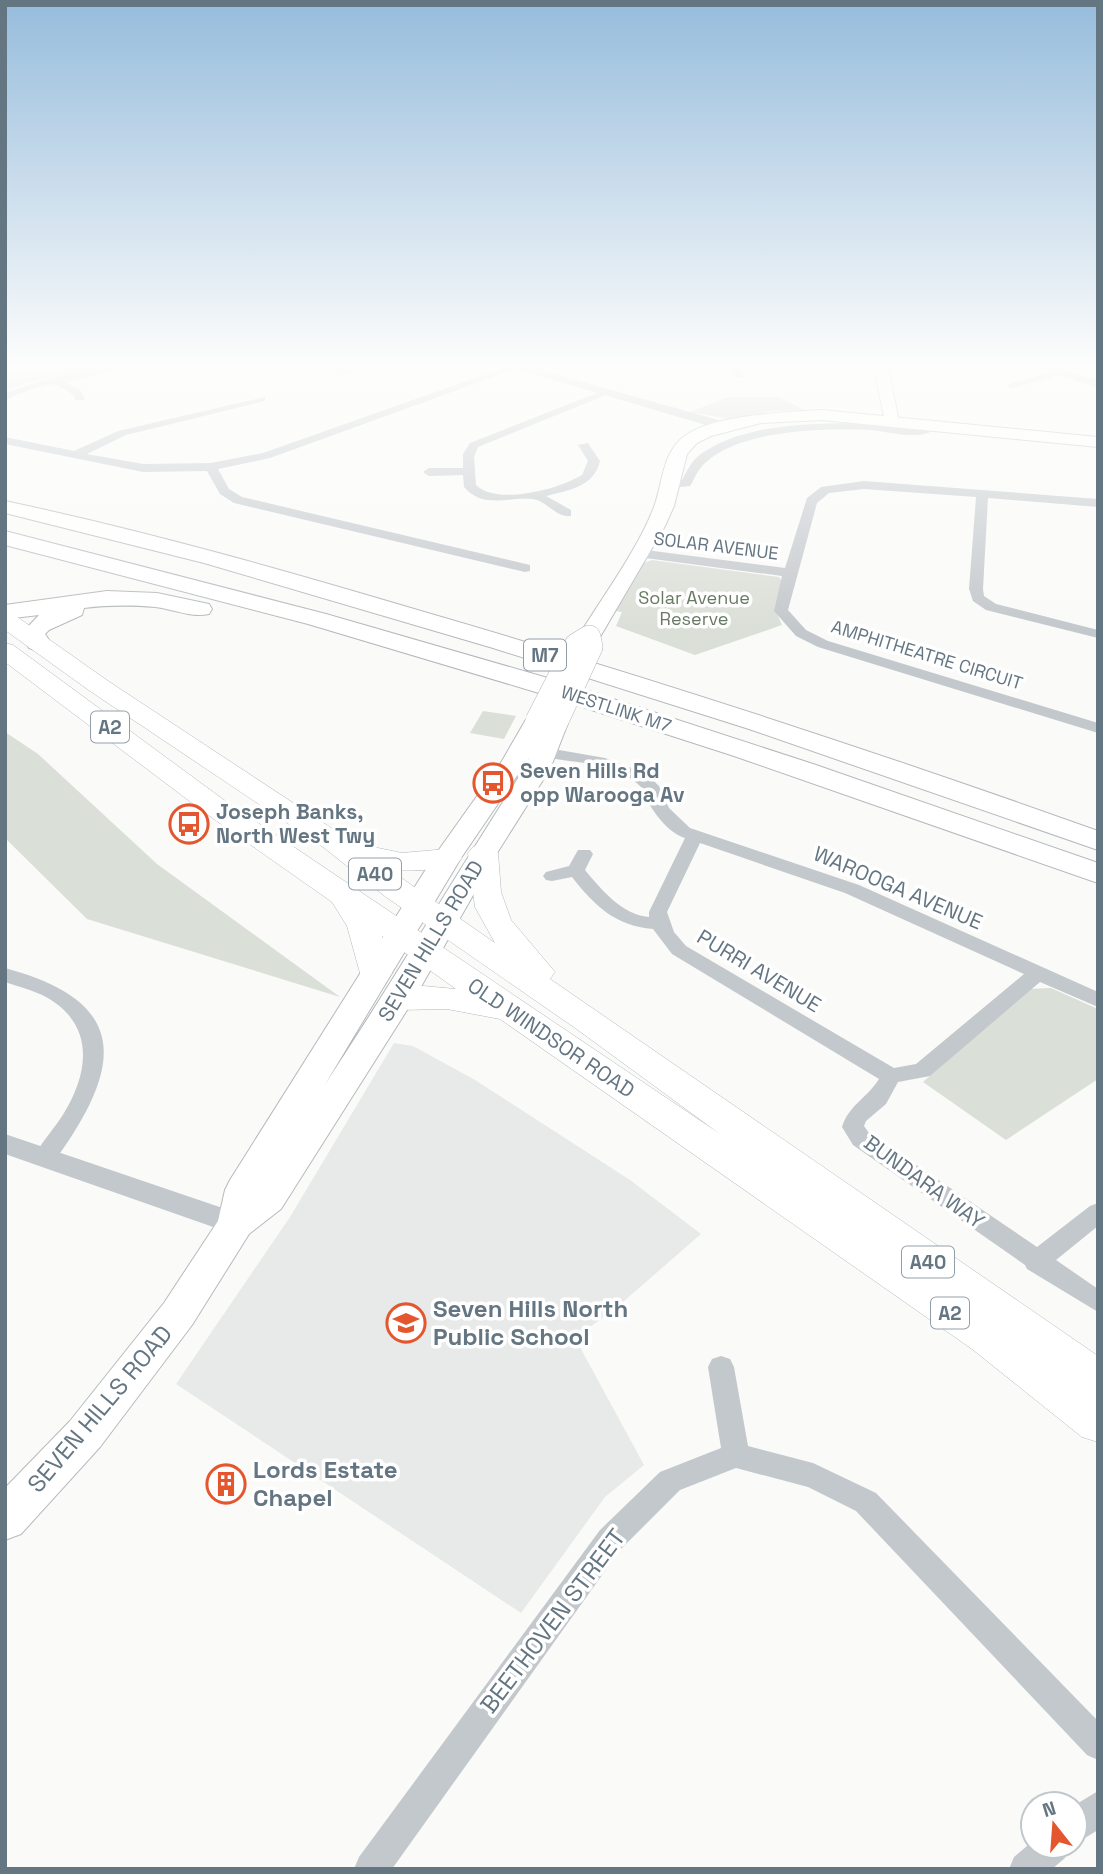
<svg xmlns="http://www.w3.org/2000/svg" width="1103" height="1874" viewBox="0 0 1103 1874" font-family="'Space Grotesk',sans-serif">
<style>
.built{fill:#e8e9e9}
.green{fill:#dadfd7}
.lines{fill:none;stroke-linecap:round;stroke-linejoin:round}
.secondary-casing{stroke:#b3babf;stroke-width:2}
.primary-casing{stroke:#b5babe;stroke-width:2}
.trunk-casing{stroke:#b4b9bd;stroke-width:1}
.motorway-casing{stroke:#b4b9bd;stroke-width:2}
.minor{fill:#c3c8cc;fill-rule:evenodd}
.tertiary{fill:#c3c8cc;fill-rule:evenodd}
.secondary{fill:#fff;fill-rule:evenodd}
.primary{fill:#fff;fill-rule:evenodd}
.trunk{fill:#fff;fill-rule:evenodd}
.motorway{fill:#fff;fill-rule:evenodd}
.primary-bridge-casing{stroke:#b5babe;stroke-width:24;stroke-linecap:butt}
.primary-bridge{stroke:#fff;stroke-width:23}
.labels{text-anchor:middle;stroke-width:7;stroke-linejoin:round;paint-order:stroke}
.far-street-label{font-size:18px;fill:#657683;stroke:#fff}
.far-park-label{font-size:18px;fill:#687a64;stroke:#fff}
.shield{fill:#fff;stroke:#939fa8;stroke-width:2}
.shield-label{font-size:19px;font-weight:bold;fill:#657683}
.poi-label{font-size:21px;font-weight:bold;fill:#657683;stroke:#fff;text-anchor:start}
.street-label{font-size:21px;fill:#657683;stroke:#fff}
.near-poi-label{font-size:24px;font-weight:bold;fill:#657683;stroke:#fff;text-anchor:start}
.near-street-label{font-size:24px;fill:#657683;stroke:#fff}
</style>
<rect width="100%" height="100%" fill="#fafaf8"/>
<path class="built" d="M394 1043 413 1046 475 1080 630 1180 701 1234 616 1308 575 1338 644 1465 605 1497 521 1613 176 1384 290 1217Z"/>
<g class="green">
<path d="M5 367H103L26 383 5 391Z"/>
<path d="M729 397H779L805 410 772 411 728 419 690 412Z"/>
<path d="M652 560 779 577 782 581 775 609 782 625 695 655 616 626 622 612 615 611 641 564Z"/>
<path d="M483 711 516 716 504 739 470 733Z"/>
<path d="M5 732 38 754 157 864 340 997 87 919 5 838Z"/>
<path d="M1051 988 1098 1009V1079L1006 1140 923 1082 1027 989Z"/>
</g>
<g class="lines">
<g class="secondary-casing">
<path id="secondary" d="M874 367H888L899 422 897 425H887L885 422Z"/>
</g>
<g class="primary-casing">
<g id="primary">
<path d="M822 410 1098 437V447L822 420 761 423 711 436 697 443 687 454 674 506 665 526 600 637 597 642H581L578 637C603 596 637 551 654 507 663 483 662 451 686 435 715 415 787 412 822 410Z"/>
<path d="M537 714C548 716 554 715 565 718L568 723 550 769 497 853 414 999 281 1209 249 1234 192 1325 100 1447 21 1534 5 1540V1488L70 1421 164 1303 218 1221 225 1190 230 1180 433 858 502 761 528 716ZM529 758 524 769C456 874 393 982 324 1086L461 858Z"/>
</g>
</g>
<g class="trunk-casing">
<path id="trunk" d="M5 612 13 614 108 681 354 843 402 853 447 849 457 852 462 858 457 864C434 870 411 873 387 868L495 943 475 907 468 853 473 847 483 844 493 847 498 853 501 892 511 920 555 972 550 979 1098 1356V1442L1082 1437 972 1349 500 1019 447 1009 398 1010 386 1007 381 999 386 991 423 986 456 989 382 936 392 973 387 980 376 984 365 980 360 973 347 926 332 902 204 812 5 662V643L13 645 224 800 720 1134 578 1030 386 897 323 847 90 691 5 630Z"/>
</g>
<g class="motorway-casing">
<g id="motorway">
<path d="M5 501C151 532 294 573 438 616 660 681 880 753 1098 831V850L749 729 493 648 204 563 5 513Z"/>
<path d="M5 531 326 614 558 681 813 764 1098 863V883L734 756 539 693 308 624 5 545Z"/>
<path d="M107 591 157 593 209 604 212 609 209 614C191 618 173 609 155 607 131 605 108 605 84 608L82 615 49 630 45 634 51 643 47 648 38 651 29 648 21 634 39 615 5 619V605Z"/>
</g>
</g>
<g class="minor">
<path d="M106 367H127L66 382 80 390 85 398 84 400H76L72 394 55 384 31 389 5 400V393L51 378Z"/>
<path d="M337 367H348L354 373 345 375Z"/>
<path d="M506 367H521L270 458 218 469 229 489 242 497 530 565V571L525 572 234 503 220 494 207 471 143 472 5 444V437L74 451 118 431 265 397V401L126 435 87 454 143 464 211 463 263 453Z"/>
<path d="M726 367H737L746 376 737 378Z"/>
<path d="M1055 370 1059 371V375L1012 388 1007 385Z"/>
<path d="M602 391 611 393 478 447 474 457 476 485C497 506 559 489 582 475L588 461 578 445 588 443 600 461C594 487 569 490 546 496L571 510V516C556 518 546 500 532 499 507 497 483 509 464 487L463 475 429 476 423 472 429 468H463V454L470 443Z"/>
<path d="M849 423 910 428 933 424 939 427C921 442 892 432 871 430 824 428 742 429 705 463 698 469 695 478 690 486L670 488 664 484 682 480C686 472 691 463 697 457 737 425 801 424 849 423Z"/>
<path d="M864 481 1098 499V507L988 498 983 589 984 596 996 604 1098 630V638L986 610 973 601 969 589 976 497 864 489 829 493 817 503 788 610 806 630 828 641 1098 723V733L818 647 796 636 774 611 782 576 638 557 631 553 638 549 785 568 807 498 821 487Z"/>
<path d="M542 747 605 758 647 774 659 786 669 808 690 828 859 885 1098 992V1007L1040 982 930 1076 898 1082 886 1104 866 1121 864 1126 869 1133 1037 1247 1090 1206 1098 1203V1226L1056 1260 1098 1289V1312L1027 1269 1025 1265 853 1145 842 1127C848 1106 868 1097 879 1079L672 954 653 929C615 926 594 905 572 877L552 881 546 880 543 876 546 872 569 866 578 850H590L593 854 585 870C601 889 622 915 649 917V912L685 838C669 833 655 815 647 800 645 795 644 790 640 786 613 760 570 764 536 755L534 752ZM700 843 845 893 1024 974 916 1064 894 1068 686 946 674 932 667 912Z"/>
<path d="M5 968C136 1003 120 1071 53 1163L45 1165 37 1163 34 1157C42 1141 55 1128 64 1113 90 1070 94 1024 46 997 33 990 19 987 5 982Z"/>
<path d="M721 1356 730 1359 734 1367 748 1446 813 1463 876 1493 1098 1721V1760L1087 1755 856 1511 808 1487 736 1468 680 1490 620 1550 392 1869H354L359 1857 600 1530 660 1472 721 1448 708 1367 712 1359Z"/>
<path d="M1098 1791V1830L1075 1844V1805Z"/>
<path d="M1033 1841V1846H1070L1065 1858 1052 1869H1009L1014 1857Z"/>
</g>
<g class="tertiary">
<path d="M510 367H530L729 423 731 426 724 430 719 429Z"/>
<path d="M1035 367H1055L1098 380V388Z"/>
<path d="M5 1134 246 1216 250 1224 246 1232 236 1235 5 1154Z"/>
</g>
<use href="#secondary" class="secondary"/>
<use href="#primary" class="primary"/>
<use href="#trunk" class="trunk"/>
<use href="#motorway" class="motorway"/>
<g class="primary-bridge-casing">
<path id="primary-bridge" d="M537 721 576 645 589 637 591 647 556 723"/>
</g>
<use href="#primary-bridge" class="primary-bridge"/>
</g>
<linearGradient id="sky" x2="0" y2="1"><stop stop-color="#96bcdc"/><stop offset="0.58" stop-color="#fdfdfc"/><stop offset="1" stop-color="#fdfdfc" stop-opacity="0"/></linearGradient>
<rect width="1103" height="630" fill="url(#sky)"/>
<defs>
<g id="bus-ring" transform="scale(2.0125)"><circle r="9.5" fill="#fff" stroke="#e4572e" stroke-width="1.5"/><path d="M-5-6H5V4H4V6H2V4H-2V6H-4V4H-5ZM-3.5-4V0h7V-4ZM-3.5 1.2v1.5H-2V1.2ZM2 1.2v1.5H3.5V1.2Z" fill="#e4572e"/></g>
<g id="school-ring" transform="scale(2.0125)"><circle r="9.5" fill="#fff" stroke="#e4572e" stroke-width="1.5"/><path d="M0-5L7-2L0 1L-7-2ZM-4 1L0 2.5L4 1V4Q0 6-4 4Z" fill="#e4572e"/></g>
<g id="building-ring" transform="scale(2.0125)"><circle r="9.5" fill="#fff" stroke="#e4572e" stroke-width="1.5"/><path d="M-4-6H4V6H1V3H-1V6H-4ZM-2.5-4.3h1.7v1.8h-1.7ZM.8-4.3h1.7v1.8H.8ZM-2.5-1h1.7V.8h-1.7ZM.8-1h1.7V.8H.8Z" fill="#e4572e"/></g>
</defs>
<g fill-rule="evenodd">
<use href="#bus-ring" x="493" y="783"/>
<use href="#bus-ring" x="189" y="824"/>
<use href="#school-ring" x="406" y="1323"/>
<use href="#building-ring" x="226" y="1484"/>
</g>
<g class="labels">
<g class="far-street-label">
<text transform="translate(716 546) rotate(7)" y="6">SOLAR AVENUE</text>
<text transform="translate(927 655) rotate(17)" y="6">AMPHITHEATRE CIRCUIT</text>
<text transform="translate(616 709) rotate(18)" y="6">WESTLINK M7</text>
</g>
<g class="far-park-label">
<text x="694" y="604">Solar Avenue<tspan x="694" dy="21">Reserve</tspan></text>
</g>
<g class="shield">
<rect x="524" y="639.5" width="42" height="31" rx="5"/>
<rect x="91" y="711.5" width="38" height="31" rx="5"/>
<rect x="349" y="858.5" width="52" height="31" rx="5"/>
<rect x="902" y="1246.5" width="52" height="31" rx="5"/>
<rect x="931" y="1297.5" width="38" height="31" rx="5"/>
</g>
<g class="shield-label">
<text x="545" y="662">M7</text>
<text x="110" y="734">A2</text>
<text x="375" y="881">A40</text>
<text x="928" y="1269">A40</text>
<text x="950" y="1320">A2</text>
</g>
<g class="poi-label">
<text x="520" y="778">Seven Hills Rd<tspan x="520" dy="24">opp Warooga Av</tspan></text>
<text x="216" y="819">Joseph Banks,<tspan x="216" dy="24">North West Twy</tspan></text>
</g>
<g class="street-label">
<text transform="translate(898 888) rotate(23)" y="7">WAROOGA AVENUE</text>
<text transform="translate(431 941) rotate(-59)" y="7">SEVEN HILLS ROAD</text>
<text transform="translate(759 971) rotate(31)" y="7">PURRI AVENUE</text>
<text transform="translate(551 1038) rotate(34)" y="7">OLD WINDSOR ROAD</text>
<text transform="translate(924 1182) rotate(36)" y="7">BUNDARA WAY</text>
</g>
<g class="near-poi-label">
<text x="433" y="1317">Seven Hills North<tspan x="433" dy="28">Public School</tspan></text>
<text x="253" y="1478">Lords Estate<tspan x="253" dy="28">Chapel</tspan></text>
</g>
<g class="near-street-label">
<text transform="translate(100 1409) rotate(-50)" y="8">SEVEN HILLS ROAD</text>
<text transform="translate(553 1621) rotate(-53)" y="8">BEETHOVEN STREET</text>
</g>
</g>
<rect width="1103" height="1874" fill="none" stroke="#657683" stroke-width="14"/>
<g transform="translate(1054 1825) rotate(343)"><circle r="33" fill="#ffffff" stroke="#c1c8cd" stroke-width="2"/>
<path d="M0-5L12 26L0 18L-12 26Z" fill="#e4572e"/>
<text y="-10" font-size="19" font-weight="bold" text-anchor="middle" fill="#657683">N</text>
</g>
</svg>
